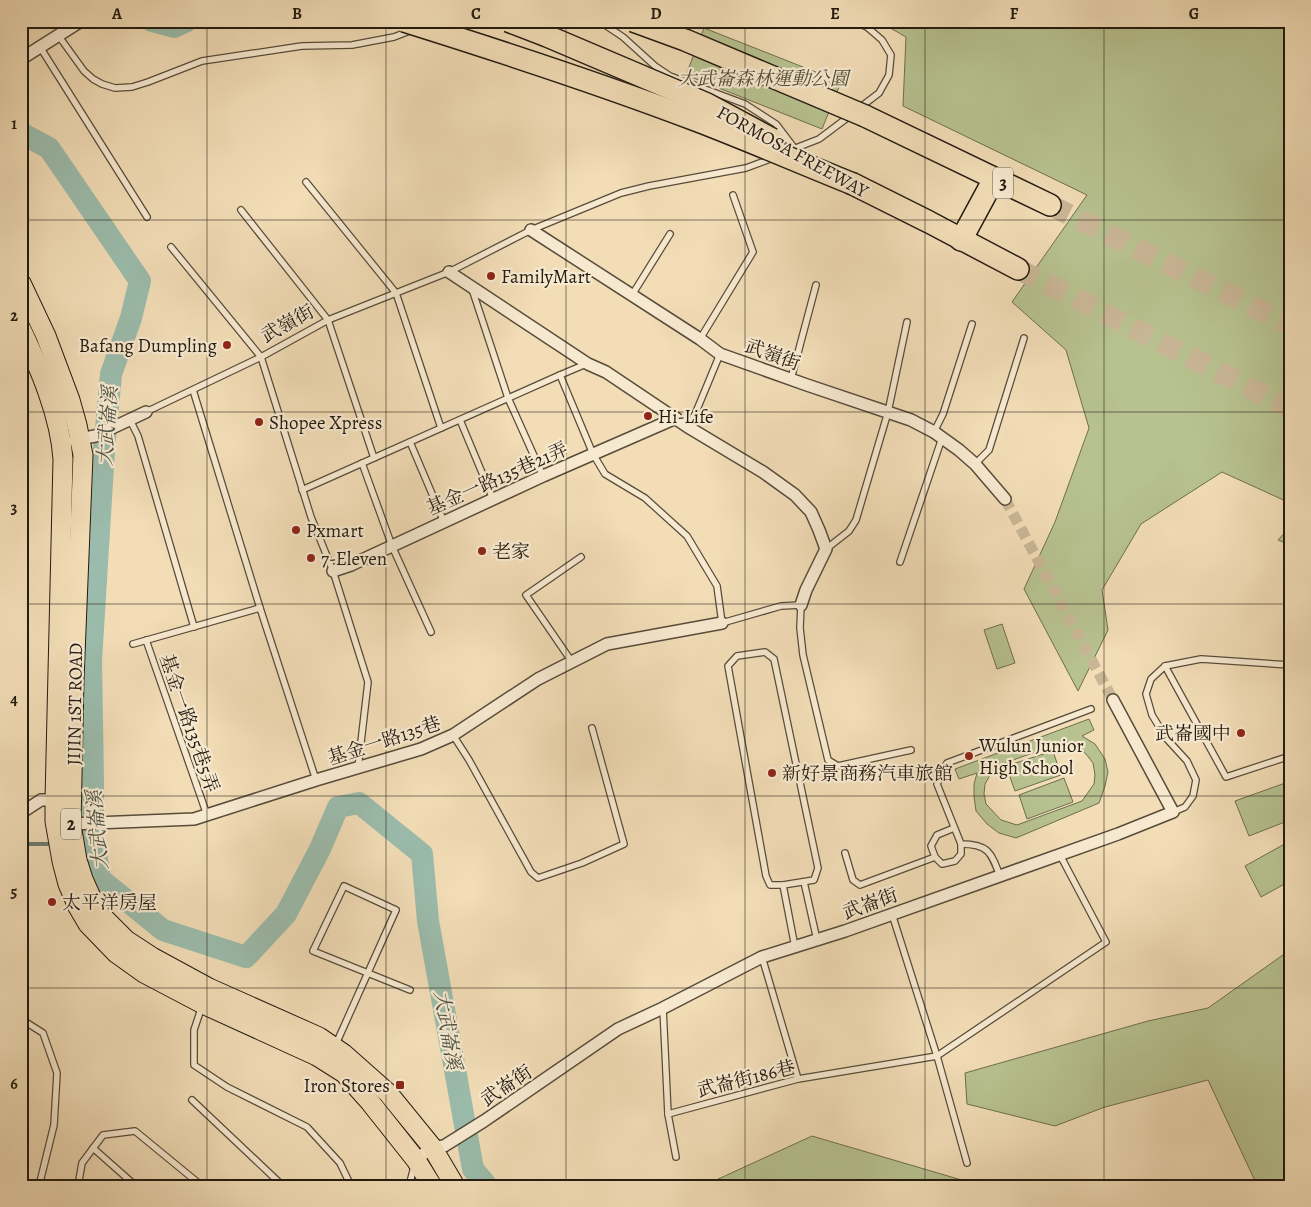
<svg xmlns="http://www.w3.org/2000/svg" width="1311" height="1207" viewBox="0 0 1311 1207" font-family="Alegreya,'Noto Serif TC',serif">
<style>
.green{fill:#b7c290;stroke:#6d6e50;fill-rule:evenodd}
.lines{fill:none;stroke-linecap:round;stroke-linejoin:round}
.stream{stroke:#6b7c6e;stroke-width:4}
.river{stroke:#9bbcac;stroke-width:22}
.minor-tunnel{stroke:#c9b696;stroke-width:11;stroke-dasharray:11 5.5;stroke-linecap:butt}
.motorway-tunnel{stroke:#c9b696;stroke-width:21;stroke-dasharray:21 11;stroke-linecap:butt}
.service-casing{stroke:#574c3a;stroke-width:8}
.minor-casing{stroke:#574c3a;stroke-width:14}
.primary-casing{stroke:#231b10;stroke-width:21}
.motorway-casing{stroke:#231b10;stroke-width:24}
.service{stroke:#f7e9d0;stroke-width:5.5}
.minor{stroke:#f7e9d0;stroke-width:11}
.primary{stroke:#f2ddb7;stroke-width:19}
.motorway{stroke:#f2ddb7;stroke-width:21}
.motorway-bridge-casing{stroke:#231b10;stroke-width:24;stroke-linecap:butt}
.motorway-bridge{stroke:#f2ddb7;stroke-width:21}
.grid{fill:none;stroke:#231b10;stroke-width:1;stroke-opacity:0.55}
.poi-dot{fill:#8f2418;stroke:#f7e9d0;stroke-width:2}
.labels{text-anchor:middle;stroke-width:4.5;stroke-linejoin:round;paint-order:stroke}
.shield{fill:#f7e9d0;stroke:#63594a;stroke-width:1}
.shield-label{font-size:18px;font-weight:bold;fill:#231b10}
.park-label{font-size:19px;font-style:italic;fill:#4f4d36;stroke:#f7e9d0}
.street-label{font-size:19px;fill:#231b10;stroke:#f7e9d0}
.poi-label{font-size:19px;fill:#231b10;stroke:#f7e9d0;text-anchor:start}
.water-label{font-size:20px;font-style:italic;fill:#4d5347;stroke:#f7e9d0}
.neatline{fill:none;stroke:#231b10;stroke-width:2}
.grid-label{font-size:16px;text-anchor:middle;font-weight:bold;fill:#231b10}
</style>
<rect width="100%" height="100%" fill="#f2ddb7"/>
<filter id="stains"><feTurbulence type="fractalNoise" baseFrequency=".004" numOctaves="4"/><feColorMatrix values="0 0 0 0 .2 0 0 0 0 .09 0 0 0 0 .02 0 0 0 .5 -.17"/></filter>
<radialGradient id="worn" r=".72"><stop offset=".6" stop-color="#630" stop-opacity="0"/><stop offset="1" stop-color="#630" stop-opacity=".3"/></radialGradient>
<g class="green">
<path d="M878 21H1290V503L1222 472 1141 524 1102 590 1108 630 1078 691 1024 589 1055 522 1089 428 1066 350 1012 302 1087 195 903 106 906 37Z"/>
<path d="M704 28 841 82 822 129 686 75Z"/>
<path d="M1290 527V545L1278 540Z"/>
<path d="M1002 624 1015 663 997 669 984 630Z"/>
<path d="M1089 719 1094 730 1082 736 1095 744 1105 759 1108 772 1105 786 1099 803 1016 838 999 833 987 824 976 811 974 796V784L977 773 959 779 955 769ZM1064 742 1073 743 1078 747 1086 754 1093 763 1095 775 1094 784 1082 801 1017 825 1001 820 986 804 984 794 985 784 990 775 999 765Z"/>
<path d="M1053 751 1061 775 1015 791 1006 766Z"/>
<path d="M1064 778 1073 802 1027 819 1019 795Z"/>
<path d="M1288 782 1290 787V820L1249 836 1235 801Z"/>
<path d="M1290 841V881L1261 897 1245 866Z"/>
<path d="M1290 950V1186H1250L1256 1183 1208 1080 1105 1107 1055 1126 967 1104 965 1073 1148 1021 1208 1008Z"/>
<path d="M812 1136 982 1186H703Z"/>
</g>
<g class="lines">
<g class="stream">
<path d="M21 844H54"/>
<path d="M83 847 95 848"/>
</g>
<g class="river">
<path d="M152 21 174 27 187 21"/>
<path d="M21 133 49 148 140 281 131 318 111 374 104 450 91 661 93 781V834L100 879 163 930 246 957 286 914 320 849 338 807 359 803 422 854 428 921 473 1169 487 1186"/>
</g>
<path class="minor-tunnel" d="M1005 499 1113 700"/>
<g class="motorway-tunnel">
<path d="M1050 205 1290 325"/>
<path d="M1018 269 1290 408"/>
</g>
<g class="service-casing">
<g id="service">
<path d="M599 21 623 37 655 66 670 76 745 104 776 124 795 149"/>
<path d="M854 21 867 27 882 40 891 55 889 75 879 93 858 109"/>
<path d="M58 35 84 71 93 79 102 84 115 88 132 87 148 82 202 61 302 46 352 45 394 37 412 30"/>
<path d="M40 47 147 217"/>
<path d="M788 151 819 139 851 115"/>
<path d="M306 182 396 293 441 428"/>
<path d="M241 210 328 320 374 458"/>
<path d="M171 247 261 357 311 517 333 571 368 682 358 768"/>
<path d="M472 289 508 398 543 476"/>
<path d="M632 295 670 234"/>
<path d="M700 339 753 252 733 195"/>
<path d="M560 375 593 454 605 474 645 498 687 536 717 586 722 623 781 606 801 605 800 628 803 655 828 760 838 766 911 750"/>
<path d="M791 379 816 285"/>
<path d="M193 390 260 608 316 780"/>
<path d="M146 412 261 357 328 320 449 272 531 230 621 193 649 186 746 168 773 158"/>
<path d="M130 420 138 436 194 627"/>
<path d="M460 420 493 499"/>
<path d="M688 427 696 412 720 354"/>
<path d="M934 432 943 414 972 324"/>
<path d="M410 442 444 522"/>
<path d="M362 463 392 546 431 632"/>
<path d="M975 464 989 450 1024 338"/>
<path d="M302 490 560 375 586 364"/>
<path d="M826 549 849 531 856 520 888 412 907 322"/>
<path d="M900 562 942 438"/>
<path d="M146 640 207 815"/>
<path d="M133 644 260 608"/>
<path d="M765 652 774 659 818 868 814 880 783 885H770L766 876 728 666 737 656Z"/>
<path d="M572 662 526 595 581 557"/>
<path d="M1165 666 1226 777 1290 756"/>
<path d="M453 735 469 760 531 872 538 878 582 863 624 844 592 728"/>
<path d="M1173 812 1185 807 1193 796 1196 780 1187 761 1166 738 1152 715 1146 694 1151 679 1165 666 1201 659 1290 665"/>
<path d="M954 828 937 835 931 846 935 857 942 864 955 861 961 854V844"/>
<path d="M845 853 853 880 860 885 935 857"/>
<path d="M1000 876C991 852 988 844 961 844L937 784 947 763 1091 709"/>
<path d="M804 882 817 940"/>
<path d="M783 885 795 947"/>
<path d="M892 914 937 1056 967 1163"/>
<path d="M762 957 798 1079"/>
<path d="M202 1006 194 1030V1065L227 1087 307 1127 340 1163 351 1186"/>
<path d="M663 1008 668 1114 798 1079 937 1056 1106 942 1060 855"/>
<path d="M21 1021H24L43 1033 57 1073 54 1125 39 1186"/>
<path d="M336 1044 396 910 344 886 313 951 410 990"/>
<path d="M192 1100 283 1186"/>
<path d="M668 1114 676 1157"/>
<path d="M93 1148 136 1186"/>
<path d="M78 1186 82 1163 103 1135 135 1131 202 1186"/>
<path d="M409 1186 414 1167"/>
</g>
</g>
<g class="minor-casing">
<g id="minor">
<path d="M21 59 81 21"/>
<path d="M531 230 700 339 720 354 807 385 911 420 934 432 959 450 975 464 1005 499"/>
<path d="M449 272 588 364 606 372 688 427 763 472 795 495 811 512 819 530 826 549 806 590 801 605"/>
<path d="M74 440 95 436 146 412"/>
<path d="M333 571 351 565 543 476 676 418"/>
<path d="M21 813 41 800H55L58 805"/>
<path d="M69 820 71 824 194 819 316 780 421 749 453 735 538 679 607 644 722 623"/>
<path d="M416 1160 432 1147 444 1146 484 1121 618 1029 663 1008 762 957 845 931 1118 834 1173 812 1113 700"/>
</g>
</g>
<g class="primary-casing">
<g id="primary">
<path d="M21 283 46 336 70 400 77 425 83 455 74 680 71 824 77 860 83 879 91 897 100 914 126 940 152 957 209 988 319 1037 344 1054 388 1093 432 1147 455 1186"/>
<path d="M21 329C40 369 60 415 63 459L55 800V821L62 861 68 884 78 907 88 924 116 953 144 973 203 1004 317 1056 344 1073 370 1102 416 1160 432 1186"/>
</g>
</g>
<g class="motorway-casing">
<g id="motorway">
<path d="M865 116 1050 205"/>
<path d="M853 184 929 222 1018 269"/>
<path d="M961 240 994 179"/>
</g>
</g>
<use href="#service" class="service"/>
<use href="#minor" class="minor"/>
<use href="#primary" class="primary"/>
<use href="#motorway" class="motorway"/>
<g class="motorway-bridge-casing">
<g id="motorway-bridge">
<path d="M404 21C503 52 601 84 698 121 750 141 801 163 853 184"/>
<path d="M508 21 547 36 707 104 772 139"/>
<path d="M633 21 685 40 865 116"/>
</g>
</g>
<use href="#motorway-bridge" class="motorway-bridge"/>
</g>
<path class="grid" d="M207 21V1186M386 21V1186M566 21V1186M745 21V1186M925 21V1186M1104 21V1186M21 220H1290M21 412H1290M21 604H1290M21 796H1290M21 988H1290"/>
<g class="poi-dot">
<circle cx="491" cy="276" r="5"/>
<circle cx="227" cy="345" r="5"/>
<circle cx="648" cy="416" r="5"/>
<circle cx="259" cy="422" r="5"/>
<circle cx="296" cy="530" r="5"/>
<circle cx="482" cy="551" r="5"/>
<circle cx="311" cy="558" r="5"/>
<circle cx="1241" cy="733" r="5"/>
<circle cx="969" cy="756" r="5"/>
<circle cx="772" cy="773" r="5"/>
<circle cx="52" cy="902" r="5"/>
<rect x="395" y="1080" width="10" height="10" rx="2.5"/>
</g>
<g class="labels">
<g class="shield">
<rect x="993" y="167.5" width="20" height="31" rx="4"/>
<rect x="61" y="808.5" width="20" height="31" rx="4"/>
</g>
<g class="shield-label">
<text x="1003" y="189">3</text>
<text x="71" y="830">2</text>
</g>
<g class="park-label">
<text x="763" y="85">大武崙森林運動公園</text>
</g>
<g class="street-label">
<text transform="translate(793 151) rotate(29)" y="7">FORMOSA FREEWAY</text>
<text transform="translate(287 323) rotate(-29)" y="7">武嶺街</text>
<text transform="translate(773 354) rotate(20)" y="7">武嶺街</text>
<text transform="translate(497 478) rotate(-24)" y="7">基金一路135巷21弄</text>
<text transform="translate(74 704) rotate(-89)" y="7">JIJIN 1ST ROAD</text>
<text transform="translate(190 723) rotate(71)" y="7">基金一路135巷5弄</text>
<text transform="translate(384 740) rotate(-18)" y="7">基金一路135巷</text>
<text transform="translate(870 903) rotate(-20)" y="7">武崙街</text>
<text transform="translate(746 1078) rotate(-14)" y="7">武崙街186巷</text>
<text transform="translate(506 1085) rotate(-34)" y="7">武崙街</text>
</g>
<g class="poi-label">
<text x="501" y="283">FamilyMart</text>
<text x="217" y="352" text-anchor="end">Bafang Dumpling</text>
<text x="658" y="423">Hi-Life</text>
<text x="269" y="429">Shopee Xpress</text>
<text x="306" y="537">Pxmart</text>
<text x="492" y="558">老家</text>
<text x="321" y="565">7-Eleven</text>
<text x="1231" y="740" text-anchor="end">武崙國中</text>
<text x="979" y="752">Wulun Junior<tspan x="979" dy="22">High School</tspan></text>
<text x="782" y="780">新好景商務汽車旅館</text>
<text x="62" y="909">太平洋房屋</text>
<text x="390" y="1092" text-anchor="end">Iron Stores</text>
</g>
<g class="water-label">
<text transform="translate(107 426) rotate(-86)" y="7">大武崙溪</text>
<text transform="translate(97 830) rotate(-95)" y="7">大武崙溪</text>
<text transform="translate(448 1030) rotate(80)" y="7">大武崙溪</text>
</g>
</g>
<rect width="1311" height="1207" fill="none" stroke="#f2ddb7" stroke-width="55"/>
<rect x="28" y="28" width="1256" height="1152" class="neatline"/>
<g class="grid-label">
<text x="117" y="19">A</text>
<text x="297" y="19">B</text>
<text x="476" y="19">C</text>
<text x="656" y="19">D</text>
<text x="835" y="19">E</text>
<text x="1014" y="19">F</text>
<text x="1194" y="19">G</text>
<text x="14" y="129">1</text>
<text x="14" y="321">2</text>
<text x="14" y="513">3</text>
<text x="14" y="705">4</text>
<text x="14" y="897">5</text>
<text x="14" y="1089">6</text>
</g>
<rect width="100%" height="100%" filter="url(#stains)"/>
<rect width="100%" height="100%" fill="url(#worn)"/>
</svg>
